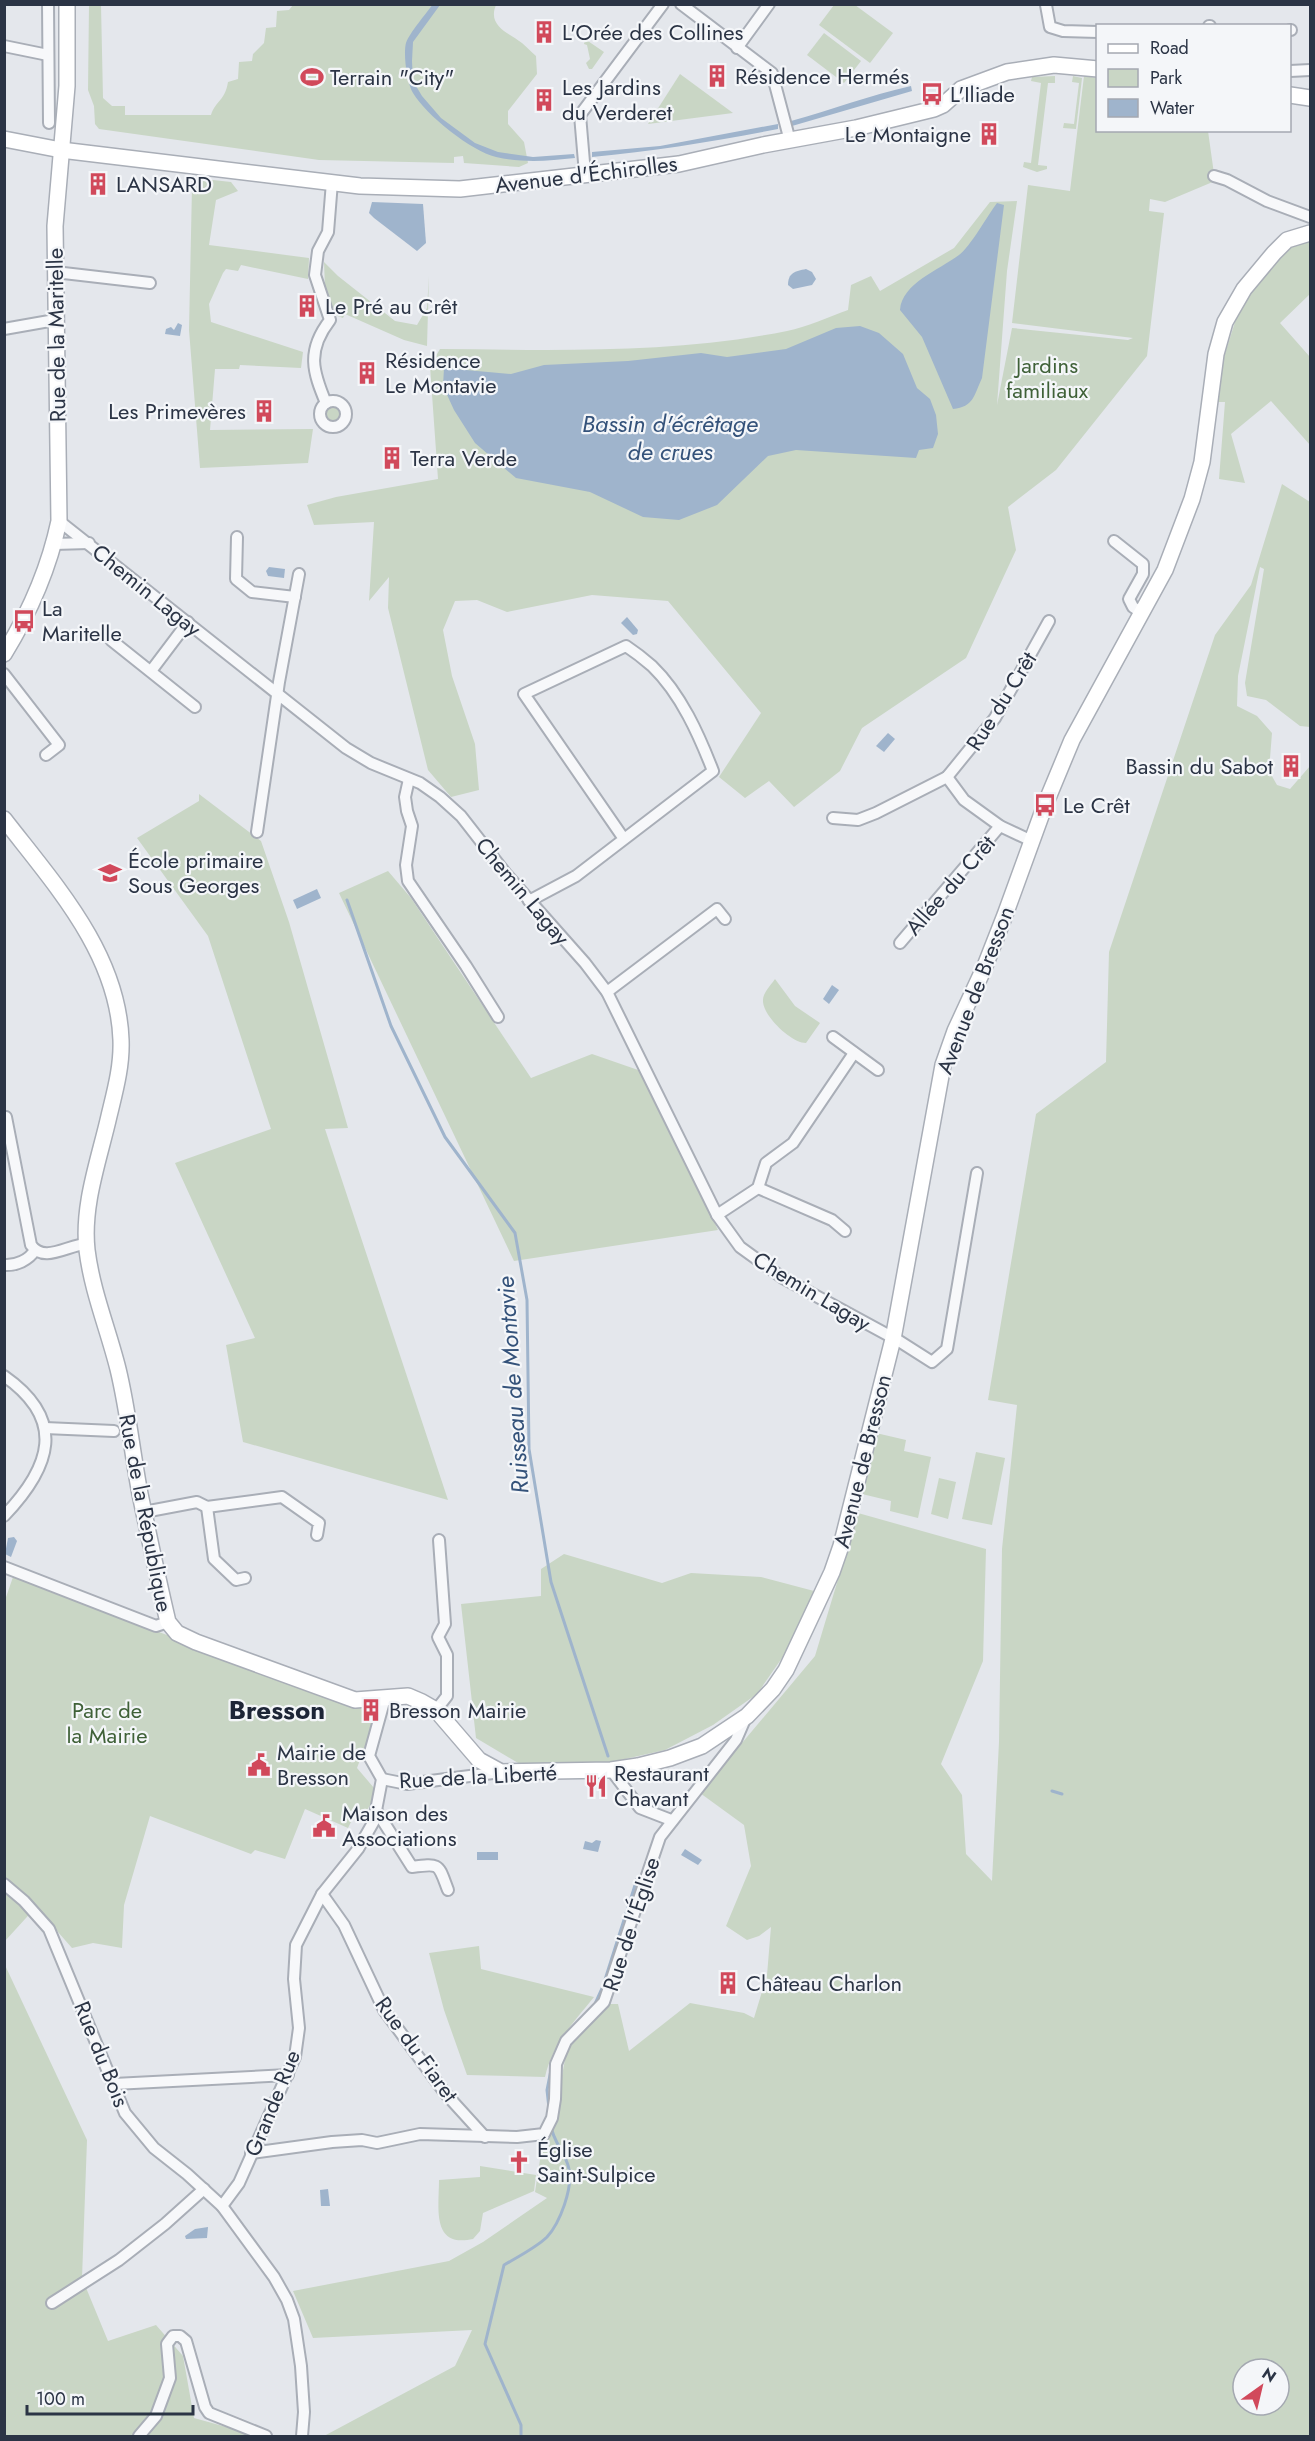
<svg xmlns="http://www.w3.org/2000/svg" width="1315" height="2441" viewBox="0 0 1315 2441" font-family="Jost,sans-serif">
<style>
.green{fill:#c9d6c5;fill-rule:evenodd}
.water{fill:#9fb4cc}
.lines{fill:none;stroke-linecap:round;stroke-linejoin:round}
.stream{stroke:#9fb4cc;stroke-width:3}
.street-casing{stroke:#a9aeb7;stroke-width:14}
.secondary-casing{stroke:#a9aeb7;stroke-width:18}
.street{stroke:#f7f8fa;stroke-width:10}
.secondary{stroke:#fff;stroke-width:15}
.labels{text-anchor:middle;stroke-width:4.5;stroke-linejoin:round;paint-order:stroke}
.poi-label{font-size:22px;fill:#2b3445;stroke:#f4f6f9;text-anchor:start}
.street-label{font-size:22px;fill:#2b3445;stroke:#f4f6f9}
.park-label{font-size:22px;fill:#3f6138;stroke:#f4f6f9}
.water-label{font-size:24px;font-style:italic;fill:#34527a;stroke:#f4f6f9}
.quarter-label{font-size:26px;font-weight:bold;fill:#1d2536;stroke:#f4f6f9}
</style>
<rect width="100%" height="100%" fill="#e4e7ec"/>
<g class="green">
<path d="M89 5H101L103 98 112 106H125V115H211C216 100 225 101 228 82L238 79 239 62 252 61 253 54 264 43 266 28 276 27 277 11 289 10 293 5H496C487 26 509 33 522 43 527 47 531 52 536 56L537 74 508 111V124L524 142 528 163 519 167 464 163 463 156 454 157V163L319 160 99 129 95 124 94 106 88 90Z"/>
<path d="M834 5H855L893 33 870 63 819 25Z"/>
<path d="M824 33 861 61 844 83 807 55Z"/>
<path d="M585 39 604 52 592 69H589L586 63 590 59 587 45 584 44Z"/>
<path d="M680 74 733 113 648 124Z"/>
<path d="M1055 76V83H1048L1038 165 1047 166V169L1037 172 1023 167 1024 162 1031 163 1041 83 1031 81 1032 77Z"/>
<path d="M1073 76 1082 78 1076 129 1063 128 1064 123 1074 124 1079 83 1072 82Z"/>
<path d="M1084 76 1097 78 1098 130 1208 131 1215 181 1165 202 1150 199 1149 211 1164 213 1147 356 1056 470 1008 507 1016 550 966 658 862 728 840 771 794 807 769 781 745 798 719 777 761 713 668 601 592 595 507 612 477 600 455 601 443 630 452 676 475 744 479 790 451 797 428 770 388 608 389 577 369 601 374 522 314 525 307 505 336 497 438 479 430 366 440 349C555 350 673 354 787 331 807 327 828 317 848 310L851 285 871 276 880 291 954 248 990 202 1017 201 1007 271 997 405 1012 328 1128 340 1133 338 1012 323 1028 185 1070 191Z"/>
<path d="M195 178 231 182 238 191 216 200 209 245 309 258 308 279 241 265 238 271 226 269 223 273 209 304 211 322 303 352 301 368 240 365 239 369H215L210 430 313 429 308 463 200 468 189 330 192 187Z"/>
<path d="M1310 240V294L1280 323 1310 357V445L1271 401 1231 434 1245 483 1219 479 1225 402H1215L1223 360 1242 300 1284 249Z"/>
<path d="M324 262 338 276 395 321 417 325 427 308 429 276 427 346 404 340 345 314 343 318 335 315 325 288Z"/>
<circle cx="333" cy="415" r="8"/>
<path d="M1282 484 1310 502V727L1300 726 1266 700 1247 696 1245 683 1264 569 1260 567 1238 676 1237 706 1257 716 1272 733 1269 771 1277 785 1290 789 1310 766V2436H324L455 2366 472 2330 313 2338 293 2291 449 2261 483 2242 547 2198 535 2192 541 2153 547 2144 558 2097 569 2038 607 2004H618L629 2051 690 2003 744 2013 754 2018 767 1975 771 1927 759 1936 747 1940 726 1926 751 1866 744 1825 700 1793 815 1656 858 1513 986 1549 983 1661 941 1764 962 1795 966 1854 992 1881 999 1742 1002 1549 1017 1405 988 1400 1036 1114 1106 1062 1109 952 1215 635 1251 585ZM1243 2369H1279V2405H1243Z"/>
<path d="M199 794 261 841 289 922 348 1128 325 1129 448 1500 243 1442 226 1345 255 1338 175 1163 271 1129 208 936 137 838 199 801Z"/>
<path d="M388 871 411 898 531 1078 592 1054 641 1071 718 1230 514 1261 339 893Z"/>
<path d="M775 979 795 1006 820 1023 806 1043C791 1043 762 1015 763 1000 763 993 770 986 775 979Z"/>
<path d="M876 1433 906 1440 904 1451 931 1457 918 1518 890 1511 891 1501 862 1494Z"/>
<path d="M976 1452 1005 1458 992 1525 962 1519Z"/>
<path d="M939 1478 956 1482 948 1519 931 1514Z"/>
<path d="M564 1554 662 1583 691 1573 761 1577 814 1591 789 1648 757 1694 713 1725 665 1750 594 1766 530 1770 476 1738 461 1604 541 1596V1569Z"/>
<path d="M13 1577 377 1714 357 1768 374 1788 372 1802 364 1815 356 1812 348 1828 305 1809 285 1859 255 1850 251 1854 150 1816 124 1905 122 1948 93 1943 72 1948 36 1907 5 1941 4 1603Z"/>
<path d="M479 1946 481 1969 594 1997C573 2023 552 2045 545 2077L467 2075 444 2010 429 1953Z"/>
<path d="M4 1963 87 2140 82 2278 108 2341 156 2325 183 2356 194 2418 259 2436H5Z"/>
<path d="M480 2166 536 2175 534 2191 483 2213 480 2231 473 2239C431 2248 439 2208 439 2180L480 2177Z"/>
</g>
<g class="water">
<path d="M433 4 440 5 413 42 412 61 413 81 422 96 441 118 475 143 498 152 533 157 574 154 575 158C548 161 523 163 496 157 471 151 426 115 413 93 407 83 403 54 406 43 410 32 426 14 433 4Z"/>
<path d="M911 86 912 91 792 126 791 121C831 110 870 95 911 86Z"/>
<path d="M778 124V129C716 141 655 151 592 157V152L660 146Z"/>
<path d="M372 202 423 204 426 243 417 251 374 218 369 213Z"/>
<path d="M997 203 1004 205 982 378C974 395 974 407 953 409L922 337 900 310C902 283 939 270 959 255 970 247 988 215 997 203Z"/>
<path d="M806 269 812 272 816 279 812 285 793 289 788 285C788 273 795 271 806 269Z"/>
<path d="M178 323 182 325 180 336 165 334 166 329 171 327 174 330Z"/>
<path d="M860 326 879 333 903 354 917 388 930 399 936 415 938 434 933 448 919 450 916 458 796 450 768 456 717 505 679 520 643 517 590 492 516 478 475 443 454 410 443 386 444 368 511 374 544 365 628 361 701 353 727 357 786 349 836 328Z"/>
<path d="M269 567 285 569 284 578 268 576 266 571Z"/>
<path d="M627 617 638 630 637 634 633 635 621 623Z"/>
<path d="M888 733 895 739 884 752 876 746Z"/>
<path d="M317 889 321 898 297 909 293 900Z"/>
<path d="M832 985 839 990 829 1004 823 999Z"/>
<path d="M14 1537 17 1541 11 1557 5 1554 8 1538Z"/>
<path d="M596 1840 601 1841 598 1852 583 1849 585 1841 592 1843Z"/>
<path d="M685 1849 702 1860 698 1865 681 1855Z"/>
<rect x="477" y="1852" width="21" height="8"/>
<path d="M328 2189 330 2206H321L320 2190Z"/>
<path d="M208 2227 207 2238 186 2239 185 2236 195 2229Z"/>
</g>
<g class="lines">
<g class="stream">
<path d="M347 900 391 1026 445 1137 515 1233 527 1300 529 1449 551 1582 608 1756"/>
<path d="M1052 1791 1062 1794"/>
<path d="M594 2006 603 1986 637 1879"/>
<path d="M549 2108 547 2090 551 2070"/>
<path d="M521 2436V2425L485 2344 504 2265C516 2258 537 2247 547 2237 560 2223 573 2188 569 2169 566 2153 553 2142 551 2126"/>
</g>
<g class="street-casing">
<g id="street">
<path d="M48 4 49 123"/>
<path d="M681 4 772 73 790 141"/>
<path d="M1046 5 1050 27 1063 31 1098 32"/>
<path d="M1209 26H1210"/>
<path d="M1290 30H1291"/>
<path d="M4 46 48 55"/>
<path d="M737 48 769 4"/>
<path d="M1290 71 1310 70"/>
<path d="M585 174 580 115 663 4"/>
<path d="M1214 176 1227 180 1267 201 1310 217"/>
<path d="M55 272 150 283"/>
<path d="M4 329 55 320"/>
<circle cx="333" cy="414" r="13"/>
<path d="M326 403C313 372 306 351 330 320L315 275 318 251 328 232 332 182"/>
<path d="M59 521 346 748 371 763 420 783 440 797 461 816 507 875 585 963 607 992 717 1215 740 1247 783 1278 899 1341 932 1362 947 1349 977 1173"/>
<path d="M237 537 236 579 252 592 295 597"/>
<path d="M1114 541 1143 564V574L1129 599 1133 607 1142 613"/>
<path d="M54 544 89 543"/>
<path d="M111 640 195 707"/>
<path d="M151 671 188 622"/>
<path d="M4 674 59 745 46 755"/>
<path d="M947 777 995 718 1049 621"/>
<path d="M409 779 405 797 407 811 412 826 406 865 408 881 466 966 498 1017"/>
<path d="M833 818 858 820 876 813 947 777 964 800 1000 826 1032 841"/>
<path d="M257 832 279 682 299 574"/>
<path d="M529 901 576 876 713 771C699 735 681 694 652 666 644 659 635 652 626 646L524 694 624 839"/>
<path d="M900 943 1000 826"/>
<path d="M607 992 717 909 725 919"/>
<path d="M833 1037 878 1070"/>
<path d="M6 1117 31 1245C44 1264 69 1244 87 1244"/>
<path d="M758 1188 832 1220 845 1231"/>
<path d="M717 1215 758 1188 766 1163 793 1143 854 1053"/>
<path d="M4 1265C16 1266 29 1260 35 1250"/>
<path d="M4 1376C67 1420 51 1467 4 1516"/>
<path d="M45 1428 114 1431"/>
<path d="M207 1507 214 1559 236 1580 245 1578"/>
<path d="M144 1512 197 1502 207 1507 282 1497 319 1523 317 1535"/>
<path d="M4 1567 156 1626 168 1622"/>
<path d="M436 1710 447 1696V1655L438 1637 445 1624 439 1540"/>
<path d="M611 1770 640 1808 671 1820"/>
<path d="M382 1779 407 1784 501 1772"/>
<path d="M376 1810 412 1867C441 1863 438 1864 448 1890"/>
<path d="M4 1884 24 1901 49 1929 125 2113 154 2148 187 2174 222 2206 274 2277 287 2300 294 2319 301 2366 304 2412 302 2436"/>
<path d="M322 1894 344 1925 384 2010 445 2093 485 2137"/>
<path d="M114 2084 288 2075"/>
<path d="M251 2153 332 2142 362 2140 377 2143 420 2134 517 2137 544 2134 552 2118 555 2099 556 2064 566 2041 604 2002 660 1837 736 1740 746 1717"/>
<path d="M222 2206 239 2183 295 2057 299 2028 294 1979 296 1945 322 1894 358 1849 374 1821 382 1779 369 1756 385 1698"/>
<path d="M52 2303 119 2260 165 2224 204 2189"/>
<path d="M139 2436 156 2416 170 2378 167 2344 173 2336H180L186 2341 205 2407 209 2413 266 2436"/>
</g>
</g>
<g class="secondary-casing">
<g id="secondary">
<path d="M1290 95 1310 98"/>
<path d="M4 139 61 150 360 186 460 189 679 164 763 145 856 128 934 109 943 105 961 89 1007 72 1054 65 1098 69"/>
<path d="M4 654C30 612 49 568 59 521L55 226 67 86V4"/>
<path d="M4 819C55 885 118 953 121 1040 122 1066 115 1091 109 1116 99 1160 82 1205 87 1250 92 1291 108 1329 118 1369 128 1410 132 1452 140 1494 149 1537 158 1580 168 1622L177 1633 196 1642 355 1700 408 1696 422 1702 436 1710 479 1760 501 1772 611 1770 638 1766 670 1758 702 1746 747 1716 773 1689 786 1670 832 1572 841 1546 893 1339 943 1065 955 1031 985 966 1005 915 1045 805 1072 740 1165 570 1192 499 1202 462 1216 354 1225 322 1244 289 1274 253 1287 240 1310 233"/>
</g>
</g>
<use href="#street" class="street"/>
<use href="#secondary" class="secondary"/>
</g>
<defs>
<g id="building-bare" transform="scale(1.8)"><path d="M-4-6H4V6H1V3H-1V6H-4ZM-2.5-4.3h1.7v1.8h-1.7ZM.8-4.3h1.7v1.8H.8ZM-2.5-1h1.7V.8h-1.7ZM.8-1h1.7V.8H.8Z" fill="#d1495b" stroke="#f4f6f9" stroke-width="2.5" paint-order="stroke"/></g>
<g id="stadium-bare" transform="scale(1.8)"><path d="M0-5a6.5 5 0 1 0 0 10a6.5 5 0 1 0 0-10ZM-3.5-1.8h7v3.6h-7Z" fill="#d1495b" stroke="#f4f6f9" stroke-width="2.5" paint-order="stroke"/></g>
<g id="bus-bare" transform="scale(1.8)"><path d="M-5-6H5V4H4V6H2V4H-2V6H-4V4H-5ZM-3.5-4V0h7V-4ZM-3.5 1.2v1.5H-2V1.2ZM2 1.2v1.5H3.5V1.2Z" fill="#d1495b" stroke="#f4f6f9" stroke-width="2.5" paint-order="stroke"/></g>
<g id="school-bare" transform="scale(1.8)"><path d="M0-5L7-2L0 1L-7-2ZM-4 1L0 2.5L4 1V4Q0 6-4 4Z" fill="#d1495b" stroke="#f4f6f9" stroke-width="2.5" paint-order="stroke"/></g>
<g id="civic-bare" transform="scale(1.8)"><path d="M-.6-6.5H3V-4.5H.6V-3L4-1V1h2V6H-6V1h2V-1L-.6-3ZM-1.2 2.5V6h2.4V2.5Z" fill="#d1495b" stroke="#f4f6f9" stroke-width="2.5" paint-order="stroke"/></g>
<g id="restaurant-bare" transform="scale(1.8)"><path d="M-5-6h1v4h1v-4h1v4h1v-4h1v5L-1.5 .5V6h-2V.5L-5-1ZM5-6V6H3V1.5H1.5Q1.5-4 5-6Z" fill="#d1495b" stroke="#f4f6f9" stroke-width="2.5" paint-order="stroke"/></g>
<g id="church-bare" transform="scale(1.8)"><path d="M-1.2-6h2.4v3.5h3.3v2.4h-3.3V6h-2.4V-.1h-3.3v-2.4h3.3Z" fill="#d1495b" stroke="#f4f6f9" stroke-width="2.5" paint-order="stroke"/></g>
</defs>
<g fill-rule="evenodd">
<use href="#building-bare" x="544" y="32"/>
<use href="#building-bare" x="717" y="76"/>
<use href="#stadium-bare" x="312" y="77"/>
<use href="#bus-bare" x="932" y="94"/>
<use href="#building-bare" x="544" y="100"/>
<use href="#building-bare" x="989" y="134"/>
<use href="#building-bare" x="98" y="184"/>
<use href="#building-bare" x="307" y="306"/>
<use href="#building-bare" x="367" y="373"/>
<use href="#building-bare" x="264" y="411"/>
<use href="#building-bare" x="392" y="458"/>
<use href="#bus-bare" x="24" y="621"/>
<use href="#building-bare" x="1291" y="766"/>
<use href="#bus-bare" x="1045" y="805"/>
<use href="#school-bare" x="110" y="873"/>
<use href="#building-bare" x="371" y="1710"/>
<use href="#civic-bare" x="259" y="1765"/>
<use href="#restaurant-bare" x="596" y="1786"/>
<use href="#civic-bare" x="324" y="1826"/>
<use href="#building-bare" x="728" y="1983"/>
<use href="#church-bare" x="519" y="2162"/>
</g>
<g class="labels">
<g class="poi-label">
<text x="562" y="40">L'Orée des Collines</text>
<text x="735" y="84">Résidence Hermés</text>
<text x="330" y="85">Terrain "City"</text>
<text x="562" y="95">Les Jardins<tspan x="562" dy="25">du Verderet</tspan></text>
<text x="950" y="102">L'Iliade</text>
<text x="971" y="142" text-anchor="end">Le Montaigne</text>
<text x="116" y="192">LANSARD</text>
<text x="325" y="314">Le Pré au Crêt</text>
<text x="385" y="368">Résidence<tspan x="385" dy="25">Le Montavie</tspan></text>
<text x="246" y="419" text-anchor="end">Les Primevères</text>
<text x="410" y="466">Terra Verde</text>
<text x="42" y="616">La<tspan x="42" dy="25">Maritelle</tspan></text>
<text x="1273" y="774" text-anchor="end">Bassin du Sabot</text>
<text x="1063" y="813">Le Crêt</text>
<text x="128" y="868">École primaire<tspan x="128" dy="25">Sous Georges</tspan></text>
<text x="389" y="1718">Bresson Mairie</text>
<text x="277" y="1760">Mairie de<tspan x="277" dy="25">Bresson</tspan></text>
<text x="614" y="1781">Restaurant<tspan x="614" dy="25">Chavant</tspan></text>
<text x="342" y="1821">Maison des<tspan x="342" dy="25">Associations</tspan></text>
<text x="746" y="1991">Château Charlon</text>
<text x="537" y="2157">Église<tspan x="537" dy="25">Saint-Sulpice</tspan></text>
</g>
<g class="street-label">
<text transform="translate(586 174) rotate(-7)" y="8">Avenue d'Échirolles</text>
<text transform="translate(56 335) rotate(-91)" y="8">Rue de la Maritelle</text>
<text transform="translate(147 590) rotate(39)" y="8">Chemin Lagay</text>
<text transform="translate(1001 701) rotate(-58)" y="8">Rue du Crêt</text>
<text transform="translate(950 885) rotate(-49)" y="8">Allée du Crêt</text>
<text transform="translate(523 891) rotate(50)" y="8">Chemin Lagay</text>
<text transform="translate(975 990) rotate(-69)" y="8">Avenue de Bresson</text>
<text transform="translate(812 1291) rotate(31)" y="8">Chemin Lagay</text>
<text transform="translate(862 1461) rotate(-76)" y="8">Avenue de Bresson</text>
<text transform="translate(146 1513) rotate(79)" y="8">Rue de la République</text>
<text transform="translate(478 1776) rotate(-3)" y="8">Rue de la Liberté</text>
<text transform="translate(631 1924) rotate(-72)" y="8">Rue de l'Église</text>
<text transform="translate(417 2049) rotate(54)" y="8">Rue du Fiaret</text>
<text transform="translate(102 2054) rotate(68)" y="8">Rue du Bois</text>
<text transform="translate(272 2103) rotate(-68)" y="8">Grande Rue</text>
</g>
<g class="park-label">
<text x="1047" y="373">Jardins<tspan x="1047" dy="25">familiaux</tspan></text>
<text x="107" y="1718">Parc de<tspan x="107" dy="25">la Mairie</tspan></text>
</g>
<g class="water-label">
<text x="670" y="432">Bassin d'écrêtage<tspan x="670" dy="28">de crues</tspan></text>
<text transform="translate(513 1385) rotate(-94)" y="8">Ruisseau de Montavie</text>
</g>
<g class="quarter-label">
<text x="277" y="1719">Bresson</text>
</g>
</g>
<rect width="1315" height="2441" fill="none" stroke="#2b3445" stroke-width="12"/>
<rect x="1096" y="24" width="195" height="108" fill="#f4f6f9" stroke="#a4a8b1" stroke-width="1.5"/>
<rect x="1108" y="44" width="30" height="9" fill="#ffffff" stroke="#a4a8b1" stroke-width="1.5"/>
<text x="1150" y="54" font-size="18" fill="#2b3445">Road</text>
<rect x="1108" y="69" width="30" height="18" fill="#c9d6c5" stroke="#a4a8b1" stroke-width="1.5"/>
<text x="1150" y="84" font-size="18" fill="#2b3445">Park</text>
<rect x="1108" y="99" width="30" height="18" fill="#9fb4cc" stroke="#a4a8b1" stroke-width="1.5"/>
<text x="1150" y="114" font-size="18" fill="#2b3445">Water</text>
<g transform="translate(1261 2387) rotate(34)"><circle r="28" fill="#f4f6f9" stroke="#a4a8b1" stroke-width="1.5"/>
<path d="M0-4.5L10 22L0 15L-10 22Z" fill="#d1495b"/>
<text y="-9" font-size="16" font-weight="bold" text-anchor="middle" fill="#2b3445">N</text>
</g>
<path d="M27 2405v9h166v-9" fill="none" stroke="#2b3445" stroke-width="3"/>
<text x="36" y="2405" font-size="18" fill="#2b3445" stroke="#f4f6f9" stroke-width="4.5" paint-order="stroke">100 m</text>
</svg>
